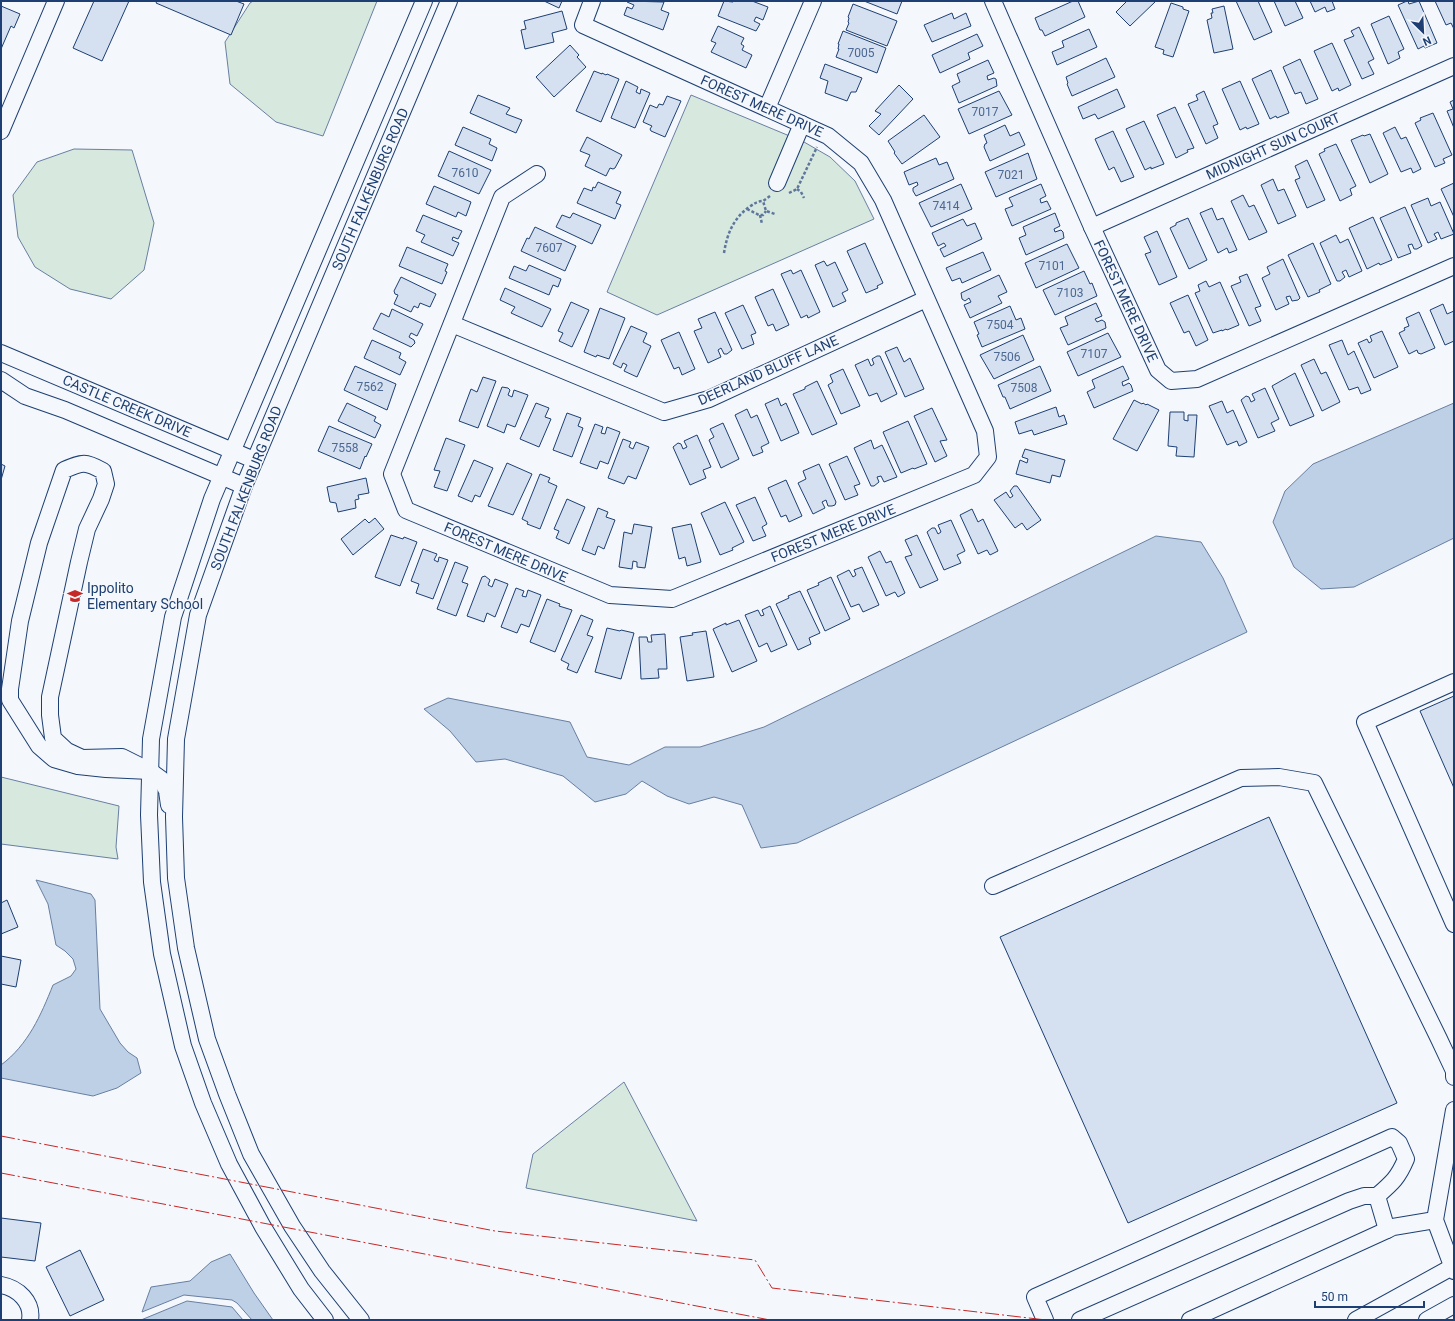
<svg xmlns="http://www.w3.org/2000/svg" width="1455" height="1321" viewBox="0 0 1455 1321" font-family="Roboto,sans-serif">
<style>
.green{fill:#d7e8df;stroke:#687fa3}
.water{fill:#bed0e5;stroke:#687fa3}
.building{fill:#d5e0f0;stroke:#1d3f73}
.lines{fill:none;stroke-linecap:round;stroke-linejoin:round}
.minor-casing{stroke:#1d3f73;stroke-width:18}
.path{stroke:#5e769c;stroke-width:2.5;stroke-dasharray:3 2;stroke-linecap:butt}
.minor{stroke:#f4f7fb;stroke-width:16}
.power{stroke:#c62828;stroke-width:1;stroke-dasharray:14 3 2 3;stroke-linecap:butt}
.labels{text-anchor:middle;stroke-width:3;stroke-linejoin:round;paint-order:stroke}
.number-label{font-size:12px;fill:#4b6792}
.street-label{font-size:14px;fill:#1d3f73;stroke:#f4f7fb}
.poi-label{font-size:14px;fill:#1d3f73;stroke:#f4f7fb;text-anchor:start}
</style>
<rect width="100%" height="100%" fill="#f4f7fb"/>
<g class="green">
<path d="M253 1H377L323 136 276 122 230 84 225 42 250 3Z"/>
<path d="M691 95 804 142 830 157 855 181 874 219 657 315 607 292Z"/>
<path d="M74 149 132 150 154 223 144 270 111 299 70 289 35 267 18 237 13 195 37 162Z"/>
<path d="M1 777 119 806 116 847 118 859 1 844Z"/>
<path d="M624 1082 697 1221 526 1188 533 1154Z"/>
</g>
<g class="water">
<path d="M1454 403V538L1354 587 1321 589 1294 567 1273 522 1285 491 1313 464Z"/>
<path d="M1156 536 1201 542 1223 578 1247 632 797 843 761 848 742 805 714 797 689 804 667 796 642 781 626 794 595 802 563 776 505 759 476 762 450 731 424 709 448 698 570 722 587 757 629 765 665 747H700L764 727Z"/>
<path d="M36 880 91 894 95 900 100 1009 120 1043 128 1052 137 1058 141 1073 117 1088 93 1096 1 1078V1065C28 1045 41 1015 53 985L71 976 76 969 73 959 65 951 56 945 48 904Z"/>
<path d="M230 1254 254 1293 273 1320H252L237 1303 232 1300 184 1295 142 1312 151 1287 190 1281 211 1262Z"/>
<path d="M187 1301 232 1307 243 1320H141Z"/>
</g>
<g class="building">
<path d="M94 1H129L102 61 73 48Z"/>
<path d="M157 1H236L244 4 231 35 156 3Z"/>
<path d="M544 1H562L559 8Z"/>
<path d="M628 1 664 2 661 10 669 13 663 30 624 15 627 7 632 9 634 5 627 2Z"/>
<path d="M724 1 733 2V1H752L768 7 763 20 756 17 754 21 760 24 756 31 718 16Z"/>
<path d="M864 1H902L897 14Z"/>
<path d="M1073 1H1078L1085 17 1045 36 1042 30H1040L1035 18Z"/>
<path d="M1127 1H1156L1130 26 1116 12Z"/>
<path d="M1236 1H1258L1272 32 1254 40Z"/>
<path d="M1274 1H1295L1303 18 1285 26Z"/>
<path d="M1310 1H1332L1335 9 1327 12 1325 7 1315 12Z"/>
<path d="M1407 1H1408L1409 4 1419 1 1437 43 1425 48 1424 46 1418 49 1398 5Z"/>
<path d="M1435 1H1454V29L1451 23 1446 25Z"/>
<path d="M1171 3 1183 7V9L1189 11 1173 57 1163 54 1164 50 1155 47Z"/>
<path d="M853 4 897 21 887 46 846 30 849 23 848 22 849 18 848 17Z"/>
<path d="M1 6 20 14 14 28 11 26 1 49Z"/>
<path d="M1224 6 1233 49 1214 53 1207 20 1212 18 1211 13H1213L1212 9Z"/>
<path d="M562 11 567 29 552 33 554 42 525 49 521 30 526 29 524 21Z"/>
<path d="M952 13 954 19 966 13 971 26 932 42 924 25Z"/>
<path d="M1389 16 1404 49 1398 52 1400 58 1388 64 1371 24Z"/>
<path d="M718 26 744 38 741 44 744 46 742 50 752 55 746 68 711 52 716 43 711 41Z"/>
<path d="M1359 27 1374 59 1368 62 1374 74 1362 79 1344 40 1354 36 1351 31Z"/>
<path d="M1089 29 1097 47 1057 65 1052 52 1064 47 1062 41Z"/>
<path d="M843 31 886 48 877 73 836 57 839 49H838L839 44H838Z"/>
<path d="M977 34 983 46 968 53 970 59 940 73 932 55Z"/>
<path d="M1332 43 1351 85 1339 91 1338 88 1332 91 1314 51Z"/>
<path d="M570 45 579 55 577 57 586 67 554 97 536 77Z"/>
<path d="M1106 58 1115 77 1072 96 1067 84 1068 83 1066 77Z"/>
<path d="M1300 59 1318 99 1306 104 1301 92 1295 94 1283 67Z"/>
<path d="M988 60 994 73 987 76 988 80 994 78 996 79 997 86 959 103 952 86 960 82 957 74Z"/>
<path d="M825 64 862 78 856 92H851L847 101 825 93 828 81 820 78Z"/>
<path d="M1271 70 1289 113 1277 118 1276 116 1270 119 1252 79Z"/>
<path d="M594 71 602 74V73L606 75 607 74 619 79 601 122 576 111Z"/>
<path d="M626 81 638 87 636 92 640 94 641 89 650 93 635 128 611 118Z"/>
<path d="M1240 81 1259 124 1247 129 1246 127 1240 130 1222 89Z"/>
<path d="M899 85 913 99 879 135 869 126 881 114 875 111Z"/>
<path d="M1117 89 1125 107 1098 119 1095 114 1083 119 1078 107Z"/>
<path d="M999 91 1012 115 969 134 958 109Z"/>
<path d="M1204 91 1218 124 1213 126 1218 138 1206 144 1188 104 1198 100 1196 95Z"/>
<path d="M478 95 510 108 506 114 522 120 516 133 470 113Z"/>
<path d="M667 96 681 101 665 137 651 131 650 129 652 126 643 122 650 105 657 108 659 104 663 105Z"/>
<path d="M1454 100V128L1447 111 1453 109 1450 102Z"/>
<path d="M1175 107 1194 148 1187 150 1188 152 1176 158 1157 115Z"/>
<path d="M1433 113 1452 155 1443 159 1445 163 1435 167 1415 123 1421 120 1420 118Z"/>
<path d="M924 115 940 137 902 164 894 153 895 152 888 141Z"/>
<path d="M1144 121 1164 164 1151 169V167L1145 170 1126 129Z"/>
<path d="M1005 125 1010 136 1019 132 1025 145 990 161 984 147 985 144 987 143 984 135Z"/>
<path d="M463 127 491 139 489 144 497 148 492 161 455 145Z"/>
<path d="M1395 127 1401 139 1406 137 1421 169 1413 173 1411 168 1401 172 1383 133Z"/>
<path d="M1113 131 1134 177 1121 182 1114 167 1109 170 1095 139Z"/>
<path d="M1370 134 1388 174 1370 183 1351 140 1363 135 1364 136Z"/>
<path d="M587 137 622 155 615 168 613 169 610 168 606 176 585 166 590 155 580 151Z"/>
<path d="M1336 144 1356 186 1350 189 1352 195 1340 201 1319 154 1325 151 1324 149Z"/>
<path d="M449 151 491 170 479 194 438 176Z"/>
<path d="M1028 153 1037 179 996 197 985 172Z"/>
<path d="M936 158 939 165 947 162 954 179 916 196 913 191V188L918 185 917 182 909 185 904 172Z"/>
<path d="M1307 160 1325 200 1307 208 1295 180 1300 178 1295 166Z"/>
<path d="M1273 179 1278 191 1284 189 1296 216 1278 224 1261 185Z"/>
<path d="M598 182 621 192 616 203 621 205 615 219 577 203 584 188 592 191 593 187 595 188Z"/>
<path d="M1454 183V217L1441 189Z"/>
<path d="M961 184 972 209 931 227 919 203Z"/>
<path d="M1041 184 1046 196 1040 199 1041 203 1047 201 1051 209 1012 226 1005 209 1013 206 1009 198Z"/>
<path d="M434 186 471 202 466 216 458 212 456 217 426 204Z"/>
<path d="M1243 195 1249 207 1254 205 1267 232 1249 240 1231 201Z"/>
<path d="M1428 198 1431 206 1440 202 1454 234 1441 239 1438 232 1434 234 1437 239 1428 243 1411 205Z"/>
<path d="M1405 207 1422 246 1417 249H1414L1412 244 1408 245 1411 253 1398 258 1380 218Z"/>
<path d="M1212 208 1217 220 1223 218 1237 250 1229 253 1227 248 1218 253 1200 213Z"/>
<path d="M573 213 601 225 592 244 556 227 562 215 570 218Z"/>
<path d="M1055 213 1060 226 1054 229 1055 232 1061 230 1063 232 1064 238 1026 255 1019 238 1026 235 1023 227Z"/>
<path d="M423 215 462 231 458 239 453 237 452 240 459 243 453 256 421 242 425 235 416 231Z"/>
<path d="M1373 217 1392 260 1380 265 1379 263 1367 269 1349 228Z"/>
<path d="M1188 218 1207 260 1189 269 1170 228 1176 225V223Z"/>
<path d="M963 219 967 226 975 223 982 239 944 257 940 249 946 246 944 243 938 246 932 233Z"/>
<path d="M535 227 576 246 565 271 521 251 527 238 529 239Z"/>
<path d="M1157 231 1177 277 1159 285 1145 254 1151 252 1144 237Z"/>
<path d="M1336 235 1340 243 1348 239 1362 271 1349 277 1346 270 1342 272 1345 277 1340 281H1337L1320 243Z"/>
<path d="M865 243 883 283 877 286 878 288 866 293 847 251Z"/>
<path d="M1313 243 1331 284 1319 290 1320 292 1308 297 1288 255Z"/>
<path d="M1067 244 1079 268 1036 288 1025 263Z"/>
<path d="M407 247 448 264 445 271 447 272 442 284 399 266Z"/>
<path d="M983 252 991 270 962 283 960 278 952 281 946 268Z"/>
<path d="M1283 259 1300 298 1298 300 1292 301 1290 296 1286 297 1289 304 1276 310 1262 278 1270 274 1267 267Z"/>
<path d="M824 261 827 266 835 262 848 290 842 293 846 301 833 307 815 265Z"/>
<path d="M529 265 561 279 558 287 553 285 549 295 509 278 514 266 526 271Z"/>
<path d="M791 270 793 274 801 270 820 312 808 318 807 315 801 318 781 274Z"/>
<path d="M1084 271 1090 284 1092 283 1097 296 1055 315 1043 290Z"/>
<path d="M1247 274 1261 306 1255 308 1261 321 1249 326 1231 286 1241 282 1239 277Z"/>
<path d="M999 275 1007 292 998 296 1002 303 970 318 964 305 971 302 969 298 965 301 962 299 961 293Z"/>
<path d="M401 277 436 294 430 307 420 303 418 308 414 306 411 312 394 304 398 295 395 294 394 291Z"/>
<path d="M1206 281 1209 287 1220 282 1239 325 1227 330 1226 329 1222 331V330L1213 333 1195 293 1200 291 1198 285Z"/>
<path d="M505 288 551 309 542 327 511 313 515 307 500 300Z"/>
<path d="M773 289 789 325 776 331 773 324 768 326 755 297Z"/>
<path d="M1188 295 1208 340 1196 346 1189 331 1184 333 1170 303Z"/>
<path d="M571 302 589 310 572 347 559 341 563 333 558 331Z"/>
<path d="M1096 303 1102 316 1095 319 1097 322 1102 320 1105 322 1106 328 1068 345 1060 328 1068 325 1065 317Z"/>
<path d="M1443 304 1447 314 1454 311V341L1445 345 1430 310Z"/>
<path d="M743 305 756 333 751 335 754 344 742 349 725 313Z"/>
<path d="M1010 306 1016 320 1021 318 1025 329 982 347 977 335 979 334 974 322Z"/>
<path d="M600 308 625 318 609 359 597 355 596 357 584 352Z"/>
<path d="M392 309 423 324 417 336 411 333 409 337 414 340 415 343 411 347 373 329 381 313 389 317Z"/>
<path d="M715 312 732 350 727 354H724L721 348 718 350 721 357 708 363 694 331 702 328 698 319Z"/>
<path d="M1419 312 1435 348 1421 354 1418 353 1417 350 1409 354 1399 333 1405 330 1404 328 1409 326 1406 318Z"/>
<path d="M631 326 647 333 643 342 651 346 637 377 624 371 627 365 623 363 621 368 613 364Z"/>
<path d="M1382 331 1398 367 1374 378 1358 343 1367 339 1369 343 1372 341 1370 336Z"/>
<path d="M679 332 695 369 682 375 679 367 674 369 661 340Z"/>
<path d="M1108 333 1121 357 1078 376 1067 352Z"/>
<path d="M1023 335 1034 360 994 379 980 355Z"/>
<path d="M372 340 401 353 399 358 406 362 400 375 364 358Z"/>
<path d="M1342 340 1348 355 1354 351 1371 390 1361 394 1358 387 1349 390 1329 345Z"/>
<path d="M897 347 904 362 910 358 924 389 905 397 885 352Z"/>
<path d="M877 356H880L897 394 881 402 877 393 869 396 855 365 868 359 871 366 874 364 872 359Z"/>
<path d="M1314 359 1321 374 1326 372 1340 402 1322 411 1301 365Z"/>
<path d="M355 366 396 384 387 410 344 390Z"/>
<path d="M1040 366 1051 391 1010 409 1005 397H1003L998 385Z"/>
<path d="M1123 366 1129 379 1122 382 1123 386 1129 383 1131 385 1133 391 1094 408 1087 392 1095 388 1092 380Z"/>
<path d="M843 369 860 406 841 414 828 385 833 382 830 375Z"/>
<path d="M1295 373 1314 416 1290 426 1272 386Z"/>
<path d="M483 377 496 381 478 428 459 421 471 389 477 392Z"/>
<path d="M817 381 837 424 812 435 793 394 805 389V387Z"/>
<path d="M502 387 508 388 510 390 508 395 512 397 514 390 528 395 515 427 507 424 504 433 487 426Z"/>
<path d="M1265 388 1279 419 1271 423 1275 431 1258 438 1241 400 1246 396 1249 397 1251 402 1255 400 1252 394Z"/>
<path d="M778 398 781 406 786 403 799 433 781 441 765 404Z"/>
<path d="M1134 400 1142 404 1143 403 1146 405 1147 404 1159 410 1137 451 1113 439Z"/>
<path d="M1222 401 1227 413 1233 410 1247 442 1239 446 1237 441 1227 445 1209 406Z"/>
<path d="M347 403 376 417 374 421 381 425 375 438 338 421Z"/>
<path d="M536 403 549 408 545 417 551 419 539 447 520 439Z"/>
<path d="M1056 407 1059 417 1064 415 1067 424 1034 435 1032 430 1019 434 1015 422Z"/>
<path d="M932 408 947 440 940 441 947 456 935 462 914 416Z"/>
<path d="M747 409 751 418 757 415 769 443 761 447 763 452 753 456 735 415Z"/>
<path d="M1170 412H1184V420L1188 421V415H1197L1194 457 1176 456 1177 447 1168 446Z"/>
<path d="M567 413 581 418 578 426 583 428 572 457 553 450Z"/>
<path d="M908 421 927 464 914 469 913 468 901 473 883 432Z"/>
<path d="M723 423 739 459 721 468 709 440 714 437 710 429Z"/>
<path d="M595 424 603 427 601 433 605 434 607 427 620 432 608 464 600 461 597 469 580 463Z"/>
<path d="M329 426 372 444 366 457 365 456 360 469 318 451Z"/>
<path d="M697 435 711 467 703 470 706 478 690 485 673 447 678 443 681 444 683 449 687 447 684 441Z"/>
<path d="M446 438 465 445 447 491 434 487 440 471 434 470Z"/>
<path d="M623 439 631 442 629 447 633 449 636 442 649 447 636 479 628 476 624 484 608 478Z"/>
<path d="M871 440 874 449 882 445 897 477 884 482 881 476 877 477 879 482 874 486H871L854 448Z"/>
<path d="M1025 449 1065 460 1060 477 1052 475 1050 483 1016 474 1020 460 1027 463 1028 459 1022 457Z"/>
<path d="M847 456 860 484 854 486 858 495 845 500 829 464Z"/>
<path d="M474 460 493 468 480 497 475 495 472 502 458 496Z"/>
<path d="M507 463 532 474 513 515 488 506Z"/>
<path d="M1 464 5 466 1 480Z"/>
<path d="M819 464 836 502 835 505 832 506H828L826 500 822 502 825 508 813 514 798 483 806 479 803 471Z"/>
<path d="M540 474 550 478 548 482 557 486 540 529 527 524 528 522 522 519Z"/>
<path d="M366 478 369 493 358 495 359 499 355 500 356 508 338 512 336 503 330 502 327 487Z"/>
<path d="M786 480 802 516 789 522 786 515 781 517 768 488Z"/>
<path d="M1014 486H1017L1041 520 1027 530 1022 523 1015 528 994 500 1006 492 1010 498 1013 496 1010 491Z"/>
<path d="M755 497 767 524 762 527 766 536 753 541 736 505Z"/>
<path d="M567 499 585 507 569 544 556 538 559 531 554 529Z"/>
<path d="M725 502 744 542 732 548 733 550 720 555 701 513Z"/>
<path d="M598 508 608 512 606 517 615 520 604 549 598 546 595 555 582 550Z"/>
<path d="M972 509 978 522 983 519 998 551 990 555 987 550 978 554 960 515Z"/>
<path d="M375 518 384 529 353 555 341 539 365 519 369 523Z"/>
<path d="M951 520 965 551 957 555 961 563 944 570 927 532 932 528H935L938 534 941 532 938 525Z"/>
<path d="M634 524 652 527 645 568 637 567V562L633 561 632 569 619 567 624 532 632 534Z"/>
<path d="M691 524 701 562 687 566 685 557 679 559 672 528Z"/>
<path d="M391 535 403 539 404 537 417 542 400 586 375 577Z"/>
<path d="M917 535 938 580 920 588 905 557 912 555 905 540Z"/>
<path d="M423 549 437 554 434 560 438 562 439 557 448 560 433 599 416 593 419 584 411 581Z"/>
<path d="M880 551 886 563 891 561 905 593 898 597 895 592 886 596 868 557Z"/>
<path d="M455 562 468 567 462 582 468 584 456 616 437 609Z"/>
<path d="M862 567 879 605 863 612 859 604 851 607 837 576 849 570 853 577 856 575 854 570Z"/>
<path d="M485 576 490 580 488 585 492 587 495 579 508 584 495 617 487 613 484 622 467 616 482 577Z"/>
<path d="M831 577 850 619 825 631 807 590 819 585 818 583Z"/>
<path d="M516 588 524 591 522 596 526 597 528 590 541 595 529 627 521 624 517 633 501 627Z"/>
<path d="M800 591 820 633 809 638 811 644 798 650 776 604 789 598 788 596Z"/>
<path d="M547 599 560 604 559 606 572 610 555 652 530 642Z"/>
<path d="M770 606 787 645 771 652 767 643 759 647 745 615 758 610 761 616 764 615 762 610Z"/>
<path d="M581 615 593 620 587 635 593 637 577 673 567 669 569 664 561 660Z"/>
<path d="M739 620 757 661 732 672 713 629 726 623V625Z"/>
<path d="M607 628 620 631 621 630 634 633 621 679 595 672Z"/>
<path d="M706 631 714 677 687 681 680 637 693 635 692 633Z"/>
<path d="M665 634 667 669H658L659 678 641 679 639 637H647L648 642H652L651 635Z"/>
<path d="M1454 696V788L1420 711Z"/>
<path d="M1269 817 1397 1103 1128 1223 1000 937Z"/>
<path d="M7 900 18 927 1 934V903Z"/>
<path d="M1 956 21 960 16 987 1 984Z"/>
<path d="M1 1218 41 1223 35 1261 1 1257Z"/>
<path d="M80 1250 104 1300 70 1316 46 1267Z"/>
</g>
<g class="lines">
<g class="minor-casing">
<g id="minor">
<path d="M993 1 1092 227 1158 370 1171 381 1197 379 1454 266"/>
<path d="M767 108 813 1"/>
<path d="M1 131 56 1"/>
<path d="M537 174 502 197 392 474 406 510 610 595 672 599 974 475 988 457 985 431 883 200 861 163 828 136 583 25 592 1"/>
<path d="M777 183 802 124"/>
<path d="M1092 227 1454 66"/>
<path d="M452 324 664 412 709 399 926 299"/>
<path d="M1 353 254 460"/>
<path d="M1 380 25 396 65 410 244 486"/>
<path d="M1454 682 1365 722 1454 924"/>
<path d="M150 771 106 769 78 766 54 759 39 746 10 700V689L20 621 39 543 64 470C83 462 85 461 103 471L106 484 101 499 87 529 79 562 50 697V715L53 738 67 751 82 758 122 757 150 771 161 779 167 791 169 805"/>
<path d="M993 886 1241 778 1279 777 1314 783 1439 1039 1454 1071V1077"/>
<path d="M1454 1110 1435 1220 1454 1271"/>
<path d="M1 1285C18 1288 33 1302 30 1320"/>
<path d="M325 1320 301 1289 263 1227 229 1164 203 1103 183 1046 162 954 152 882 149 815 151 739 173 617 212 499 424 1"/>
<path d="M361 1320 322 1271 292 1226 251 1154 227 1094 207 1039 186 948 176 878 174 817 176 739 198 615 244 486 449 1"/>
<path d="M1045 1320 1035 1297 1392 1137 1399 1143 1406 1159C1398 1178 1392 1183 1377 1196L1387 1230"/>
<path d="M1080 1320 1349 1201 1364 1196H1377"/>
<path d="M1190 1320 1387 1230 1393 1227 1435 1220"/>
<path d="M1356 1320 1454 1266"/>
<path d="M1427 1320 1454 1305"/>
</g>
</g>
<g class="path">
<path d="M797 189 801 192 804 198"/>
<path d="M789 193 797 189 817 147"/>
<path d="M770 196 763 201 766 211 775 214"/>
<path d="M747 209 759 215H763L766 211"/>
<path d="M760 215 762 224"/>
<path d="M724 253C727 234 733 219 749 207 754 204 757 201 763 201"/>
</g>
<use href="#minor" class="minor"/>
<g class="power">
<path d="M1 1136 495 1231 755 1260 772 1288 1046 1320"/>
<path d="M1 1173 770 1320"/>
</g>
</g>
<defs>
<g id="school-bare" transform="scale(1.2)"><path d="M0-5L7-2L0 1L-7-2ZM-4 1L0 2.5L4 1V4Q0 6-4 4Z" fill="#c62828" stroke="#f4f7fb" stroke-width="2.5" paint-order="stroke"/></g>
</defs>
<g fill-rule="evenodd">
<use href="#school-bare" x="75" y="596"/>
</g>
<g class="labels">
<g class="number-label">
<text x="861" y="57">7005</text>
<text x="985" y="116">7017</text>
<text x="465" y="177">7610</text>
<text x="1011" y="179">7021</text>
<text x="946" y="210">7414</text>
<text x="549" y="252">7607</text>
<text x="1052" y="270">7101</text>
<text x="1070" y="297">7103</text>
<text x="1000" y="329">7504</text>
<text x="1094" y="358">7107</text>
<text x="1007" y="361">7506</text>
<text x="370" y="391">7562</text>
<text x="1024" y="392">7508</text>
<text x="345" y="452">7558</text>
</g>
<g class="street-label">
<text transform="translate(762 106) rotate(24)" y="5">FOREST MERE DRIVE</text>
<text transform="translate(1273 146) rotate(-24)" y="5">MIDNIGHT SUN COURT</text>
<text transform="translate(370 189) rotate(-67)" y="5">SOUTH FALKENBURG ROAD</text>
<text transform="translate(1126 301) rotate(65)" y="5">FOREST MERE DRIVE</text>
<text transform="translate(768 370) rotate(-24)" y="5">DEERLAND BLUFF LANE</text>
<text transform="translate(127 406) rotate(23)" y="5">CASTLE CREEK DRIVE</text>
<text transform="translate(246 488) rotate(-69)" y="5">SOUTH FALKENBURG ROAD</text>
<text transform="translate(833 533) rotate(-22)" y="5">FOREST MERE DRIVE</text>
<text transform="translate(506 552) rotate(23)" y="5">FOREST MERE DRIVE</text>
</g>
<g class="poi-label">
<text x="87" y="593">Ippolito<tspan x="87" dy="16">Elementary School</tspan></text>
</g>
</g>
<rect width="1455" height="1321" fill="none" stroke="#1d3f73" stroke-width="4"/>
<g transform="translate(1423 32) rotate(156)" stroke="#f4f7fb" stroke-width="3" paint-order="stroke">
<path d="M0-3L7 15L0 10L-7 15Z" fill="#1d3f73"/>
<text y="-6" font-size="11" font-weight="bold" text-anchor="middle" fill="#1d3f73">N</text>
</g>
<path d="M1315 1301v6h109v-6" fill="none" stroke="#1d3f73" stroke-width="2"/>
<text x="1321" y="1301" font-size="12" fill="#1d3f73" stroke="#f4f7fb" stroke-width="3" paint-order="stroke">50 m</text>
</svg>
